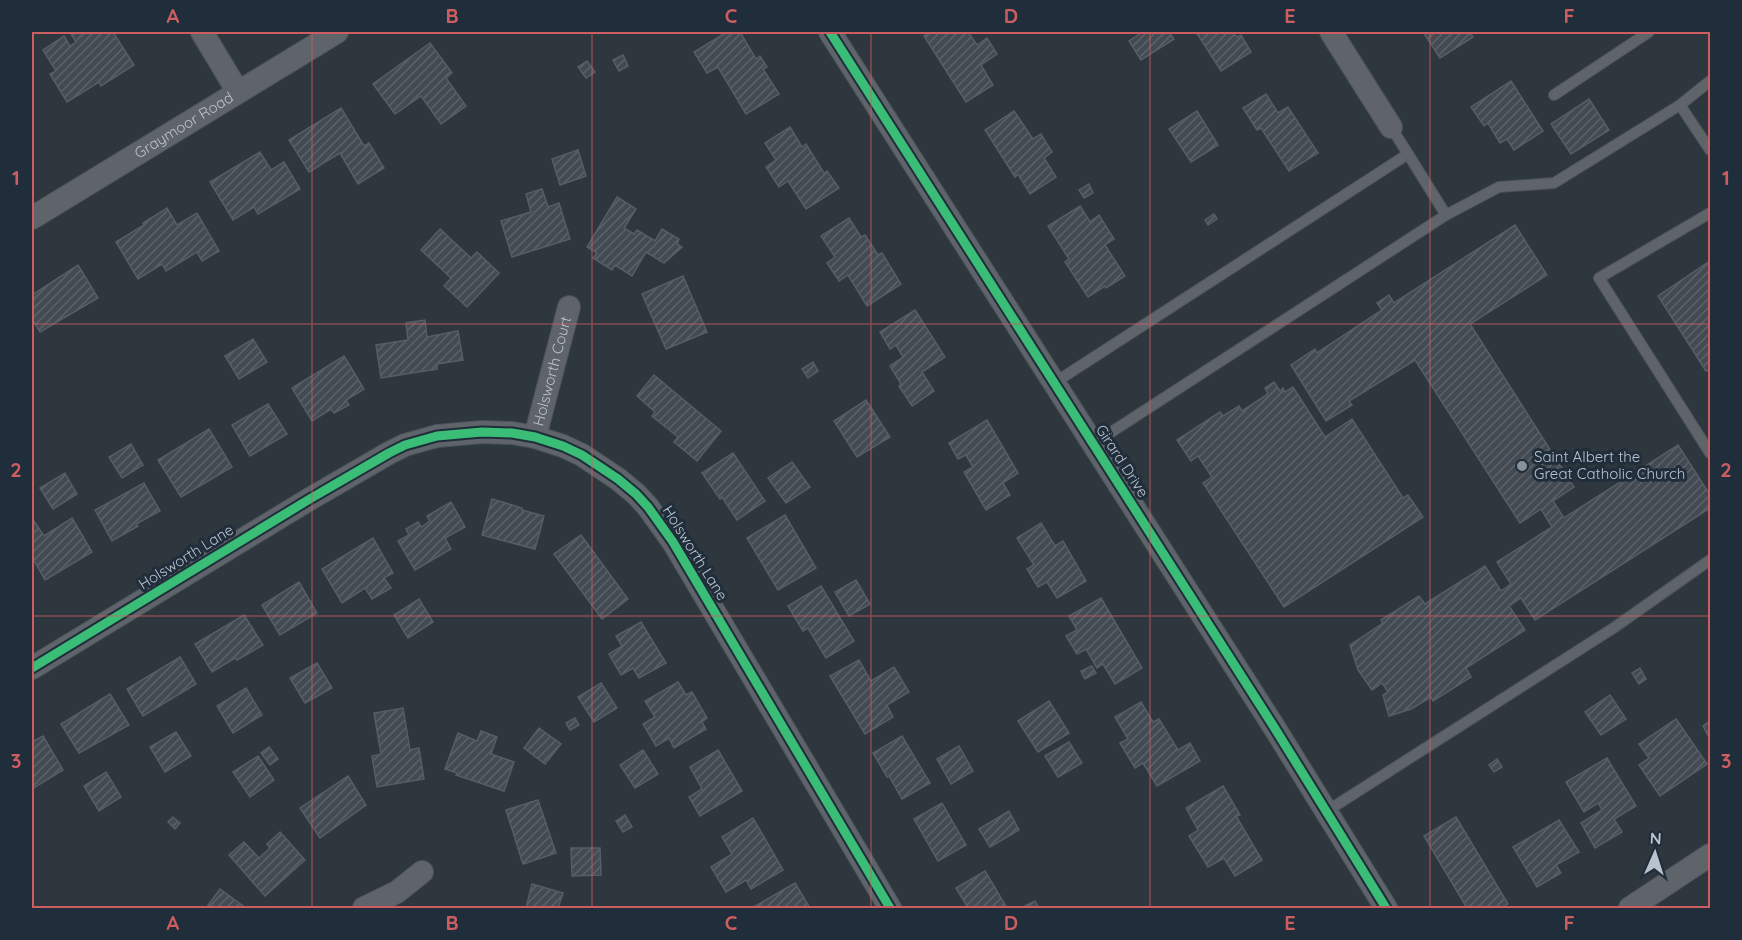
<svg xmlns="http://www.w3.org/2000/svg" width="1742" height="940" viewBox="0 0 1742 940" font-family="Quicksand,sans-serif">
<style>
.building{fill:url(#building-hatch);stroke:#565e65;stroke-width:1.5}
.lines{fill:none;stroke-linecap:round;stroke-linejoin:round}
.lane-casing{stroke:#4c5258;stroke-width:12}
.street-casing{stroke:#4c5258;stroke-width:24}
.lane{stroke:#5f646b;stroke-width:10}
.street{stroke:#5f646b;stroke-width:22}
.cycleway-casing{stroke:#202d3a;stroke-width:13}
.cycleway{stroke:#3abd76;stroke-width:9}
.grid{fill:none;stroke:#cc5e62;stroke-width:1.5;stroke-opacity:0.55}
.poi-dot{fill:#88929b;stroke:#202d3a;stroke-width:2}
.labels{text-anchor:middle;stroke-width:6;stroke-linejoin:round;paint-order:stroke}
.street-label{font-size:15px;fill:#b9c3cd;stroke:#202d3a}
.poi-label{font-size:15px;fill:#b9c3cd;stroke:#202d3a;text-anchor:start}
.neatline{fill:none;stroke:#cc5e62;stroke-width:2}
.grid-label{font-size:20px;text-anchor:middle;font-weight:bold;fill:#cc5e62}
</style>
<defs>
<pattern id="building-hatch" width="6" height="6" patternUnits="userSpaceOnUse" patternTransform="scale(1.5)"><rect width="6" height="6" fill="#434a51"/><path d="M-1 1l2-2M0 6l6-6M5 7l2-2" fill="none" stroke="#5c6269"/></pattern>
</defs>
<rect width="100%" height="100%" fill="#2e363e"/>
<g class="building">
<path d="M74 32H113L134 65 101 86 99 82 67 102 50 74 56 71 43 50 64 36 70 46 76 42 71 34Z"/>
<path d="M727 32H740L756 59 760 56 767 67 763 69 779 94 746 114 718 67 707 73 694 52Z"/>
<path d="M931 32H968L977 45 987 38 997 54 981 65 993 85 966 102 924 36Z"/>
<path d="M1140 32H1169L1174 39 1141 60 1129 41 1141 33Z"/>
<path d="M1196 32H1233L1237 37 1241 35 1251 52 1221 71Z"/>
<path d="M1423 32H1469L1473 37 1440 58Z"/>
<path d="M430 43 452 73 446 78 466 106 441 124 421 96 395 114 373 84Z"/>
<path d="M623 55 628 66 619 71 613 60Z"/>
<path d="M587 61 595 72 586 78 578 67Z"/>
<path d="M1511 81 1543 131 1514 150 1507 139 1500 143 1488 123 1484 126 1471 107Z"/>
<path d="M1266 94 1278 113 1288 107 1318 153 1289 171 1261 128 1257 130 1243 108Z"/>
<path d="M1589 99 1609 130 1571 154 1551 124Z"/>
<path d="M341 108 364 146 369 143 384 168 358 184 340 153 309 172 289 140Z"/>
<path d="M1014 111 1033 139 1041 134 1052 152 1044 158 1056 177 1030 194 1018 174 1015 177 985 130Z"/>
<path d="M1197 111 1218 145 1191 162 1169 129Z"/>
<path d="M790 127 802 147 806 144 824 173 827 171 839 188 806 209 788 181 779 187 766 167 776 160 765 143Z"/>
<path d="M578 150 586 176 560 185 552 159Z"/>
<path d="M260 152 271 170 284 162 300 189 258 214 254 207 233 220 210 182Z"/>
<path d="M1089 184 1093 193 1084 198 1079 190Z"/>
<path d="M542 189 548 207 559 203 570 239 512 257 501 221 531 212 526 194Z"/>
<path d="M617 197 636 209 624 228 634 234 637 230 655 241 662 229 679 239 677 244 682 247 664 263 646 252 632 276 615 265 612 270 593 258 597 253 587 247Z"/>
<path d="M1080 206 1090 222 1099 215 1114 239 1105 245 1125 276 1106 288 1105 286 1088 297 1065 262 1069 259 1048 226Z"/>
<path d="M167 208 177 225 197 213 219 251 202 261 197 252 166 271 162 264 138 279 116 242 144 225 143 223Z"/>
<path d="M1214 214 1217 219 1208 225 1205 220Z"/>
<path d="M849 218 861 237 865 235 878 255 882 253 901 284 867 306 848 275 839 281 827 263 835 257 821 236Z"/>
<path d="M1515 225 1547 275 1470 324 1574 487 1553 501 1564 518 1678 445 1710 495V508L1535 620 1521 598 1509 606 1525 630 1466 668 1471 677 1433 701 1431 697 1411 709 1389 716 1383 695 1388 692 1382 683 1372 690 1358 670 1350 645 1383 623 1381 620 1419 596 1425 604 1485 566 1501 591 1511 584 1497 562 1552 527 1541 509 1520 523 1415 360 1349 401 1352 405 1326 421 1291 365 1315 349 1317 353 1382 310 1377 303 1389 295 1394 303Z"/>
<path d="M440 229 471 258 477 252 499 273 467 307 444 286 451 278 421 250Z"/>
<path d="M1710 261V369L1706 371 1658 296Z"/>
<path d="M78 265 98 298 40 332 32 318V301L34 299 32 295Z"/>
<path d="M683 276 707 332 666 349 642 294Z"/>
<path d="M915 310 945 357 922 372 934 391 912 406 899 386 901 384 890 366 903 357 896 345 890 349 880 332Z"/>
<path d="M425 320 427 337 458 331 463 360 437 364V369L381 378 376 345 408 340 406 323Z"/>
<path d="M253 339 267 362 239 379 225 356Z"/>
<path d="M344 356 364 389 346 400 349 405 334 413 331 409 312 421 292 388Z"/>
<path d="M813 362 818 371 808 378 802 369Z"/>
<path d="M654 375 721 431 697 461 674 442 678 437 652 416 655 412 637 396Z"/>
<path d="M1274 382 1280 391 1283 388 1285 392 1293 387 1325 437 1352 419 1403 498 1408 495 1423 517 1284 607 1203 483 1212 477 1198 456 1191 461 1177 440 1220 412 1223 416 1239 406 1242 411 1268 394 1265 388Z"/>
<path d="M866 400 890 437 857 457 834 421Z"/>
<path d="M268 404 287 434 250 456 232 425Z"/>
<path d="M987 420 1018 473 1003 483 1010 495 986 510 964 472 973 467 966 455 958 459 949 443Z"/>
<path d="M209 429 232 467 181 497 158 460Z"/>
<path d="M131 444 143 465 122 478 109 457Z"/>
<path d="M733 453 765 501 737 520 722 497 720 499 702 473Z"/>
<path d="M792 462 810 487 786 503 768 478Z"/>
<path d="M65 473 77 494 53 509 40 488Z"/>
<path d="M144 483 160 511 136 524 138 526 112 541 95 510Z"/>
<path d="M492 499 522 508V510L544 516 535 549 482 535Z"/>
<path d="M451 502 465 527 445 538 451 549 415 570 398 541 409 535 406 529 418 522 421 527 430 521 427 516Z"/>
<path d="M785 515 816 568 778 590 747 538Z"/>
<path d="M72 518 92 552 45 580 32 557V522L34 521 44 536Z"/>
<path d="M1041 523 1055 546 1063 541 1086 581 1057 598 1047 582 1038 587 1027 569 1034 565 1017 538Z"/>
<path d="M581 535 628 599 602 619 554 554Z"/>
<path d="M373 538 393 573 384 578 391 588 372 599 365 588 342 603 322 569Z"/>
<path d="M856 580 870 604 849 616 835 592Z"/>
<path d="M299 582 317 613 280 635 262 605Z"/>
<path d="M821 586 854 641 826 658 808 628 803 631 788 606Z"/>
<path d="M1101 598 1142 668 1115 684 1103 664 1097 668 1086 649 1077 654 1066 636 1077 630 1069 616Z"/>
<path d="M419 599 433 622 408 638 394 615Z"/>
<path d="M244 615 263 645 237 660 235 658 212 672 195 644Z"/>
<path d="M641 622 666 663 639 678 633 668 621 675 609 654 622 646 616 636Z"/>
<path d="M180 657 196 684 143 716 127 689Z"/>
<path d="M859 660 871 681 894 667 909 692 887 705 893 717 865 734 830 676Z"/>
<path d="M317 663 332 688 305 703 290 678Z"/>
<path d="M1092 666 1096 673 1085 679 1081 671Z"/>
<path d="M1640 668 1646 679 1639 684 1632 673Z"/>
<path d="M678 682 686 695 692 692 707 718 702 722 706 729 674 748 669 738 656 746 643 724 655 717 645 701Z"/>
<path d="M601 683 617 708 594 722 578 697Z"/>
<path d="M246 688 262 715 233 733 217 706Z"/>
<path d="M110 694 129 725 79 753 61 724Z"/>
<path d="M1610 695 1626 719 1601 735 1585 712Z"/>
<path d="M1049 701 1069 733 1038 752 1018 721Z"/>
<path d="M1141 702 1153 722 1159 719 1178 750 1190 743 1200 761 1157 786 1143 763 1135 768 1120 743 1128 739 1115 717Z"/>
<path d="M403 708 410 750 419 748 424 779 377 787 372 756 381 754 374 713Z"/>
<path d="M575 718 579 725 570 730 566 723Z"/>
<path d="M1676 719 1707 764 1660 796 1639 765 1649 758 1639 744Z"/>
<path d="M1710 721V739L1703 726Z"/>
<path d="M539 728 561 744 545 764 524 748Z"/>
<path d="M481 731 497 737 491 754 514 762 504 791 456 775 457 773 445 769 458 733 477 741Z"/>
<path d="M176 732 191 756 165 772 150 747Z"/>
<path d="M43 736 63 770 32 789V742Z"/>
<path d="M902 736 930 783 902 799 889 776 887 777 873 753Z"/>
<path d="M1069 742 1082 763 1058 777 1045 756Z"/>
<path d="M959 746 973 771 951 784 937 759Z"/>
<path d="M269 747 278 759 270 765 261 753Z"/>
<path d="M643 750 658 774 635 788 620 765Z"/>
<path d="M718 750 742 791 700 816 689 797 702 789 690 767Z"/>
<path d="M258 756 274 780 250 797 233 772Z"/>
<path d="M1607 758 1636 806 1614 819 1622 832 1595 848 1581 823 1602 810 1598 803 1584 812 1566 782Z"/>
<path d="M1497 759 1502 767 1494 772 1489 765Z"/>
<path d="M106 772 121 797 99 811 84 786Z"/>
<path d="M348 776 366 805 320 838 300 808Z"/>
<path d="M1223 786 1240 815 1236 816 1262 860 1235 876 1224 858 1208 867 1189 836 1198 830 1186 808Z"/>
<path d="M538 800 556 853 523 864 506 810Z"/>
<path d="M942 803 966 845 938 861 914 819Z"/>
<path d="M1009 811 1019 830 990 847 979 829Z"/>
<path d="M625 815 632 827 623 832 616 821Z"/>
<path d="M173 817 180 823 175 829 168 822Z"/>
<path d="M1456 817 1508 904 1500 908H1467L1424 836Z"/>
<path d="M753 818 783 870 751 889 746 880 726 892 711 867 732 854 722 837Z"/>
<path d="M1559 820 1579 852 1556 865 1561 873 1537 887 1513 847Z"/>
<path d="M280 832 305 860 265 896 229 855 244 842 259 858 270 848 267 844Z"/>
<path d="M571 848H600L601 875 572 876Z"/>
<path d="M985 871 1007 908H968L956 888Z"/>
<path d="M795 883 810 908H752Z"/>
<path d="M532 884 563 893 558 908H526Z"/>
<path d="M220 889 246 908H206Z"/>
<path d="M1035 901 1039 908H1024L1023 907Z"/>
</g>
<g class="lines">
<g class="lane-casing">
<g id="lane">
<path d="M1554 95 1649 32"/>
<path d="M1680 105 1710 81"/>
<path d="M1710 213 1599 278 1710 453"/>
<path d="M1446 215 1499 187 1554 183 1680 105 1710 150"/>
<path d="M1054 383 1408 154 1391 127"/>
<path d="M1093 444 1446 215 1408 154"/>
<path d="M1327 811 1615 627 1710 560"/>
</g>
</g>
<g class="street-casing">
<g id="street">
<path d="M202 32 238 92"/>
<path d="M830 32 1274 727 1386 908"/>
<path d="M1331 32 1391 127"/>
<path id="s1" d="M32 218 337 32"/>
<path id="s2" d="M535 437 569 307"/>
<path d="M32 668 308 500 389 453 405 445 437 436 482 432 512 433 535 437 563 446 582 455 618 479 636 494 648 507 673 542 890 908"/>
<path d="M364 908 397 892 422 872"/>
<path d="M1630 908 1710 855"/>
</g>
</g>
<use href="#lane" class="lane"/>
<use href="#street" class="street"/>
<g class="cycleway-casing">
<g id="cycleway">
<path d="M830 32 1274 727 1386 908"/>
<path d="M32 668 308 500 389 453 405 445 437 436 482 432 512 433 535 437 563 446 582 455 618 479 636 494 648 507 673 542 890 908"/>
</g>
</g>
<use href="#cycleway" class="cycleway"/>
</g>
<path class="grid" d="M312 32V908M592 32V908M871 32V908M1150 32V908M1430 32V908M32 324H1710M32 616H1710"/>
<circle class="poi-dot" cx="1522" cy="466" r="6"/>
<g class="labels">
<g class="street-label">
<text dy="5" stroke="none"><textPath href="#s1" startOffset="178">Graymoor Road</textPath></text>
<text dy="5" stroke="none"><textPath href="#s2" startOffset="68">Holsworth Court</textPath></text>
<text transform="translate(1122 461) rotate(57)" y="5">Girard Drive</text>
<text transform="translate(695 553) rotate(58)" y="5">Holsworth Lane</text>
<text transform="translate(186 557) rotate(-32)" y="5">Holsworth Lane</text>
</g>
<g class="poi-label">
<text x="1534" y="462">Saint Albert the<tspan x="1534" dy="17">Great Catholic Church</tspan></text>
</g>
</g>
<rect width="1742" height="940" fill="none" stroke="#202d3a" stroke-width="66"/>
<g transform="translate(1655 853) rotate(3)" stroke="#202d3a" stroke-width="4.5" paint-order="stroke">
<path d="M0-4.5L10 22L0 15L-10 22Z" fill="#b9c3cd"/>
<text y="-9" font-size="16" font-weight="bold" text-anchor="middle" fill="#b9c3cd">N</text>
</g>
<rect x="33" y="33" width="1676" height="874" class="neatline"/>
<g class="grid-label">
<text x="173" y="23">A</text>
<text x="452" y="23">B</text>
<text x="731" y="23">C</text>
<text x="1011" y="23">D</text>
<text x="1290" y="23">E</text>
<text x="1569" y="23">F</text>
<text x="16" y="185">1</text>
<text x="1726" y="185">1</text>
<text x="16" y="477">2</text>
<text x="1726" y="477">2</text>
<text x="16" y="768">3</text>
<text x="1726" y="768">3</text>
<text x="173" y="930">A</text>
<text x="452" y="930">B</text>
<text x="731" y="930">C</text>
<text x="1011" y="930">D</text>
<text x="1290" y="930">E</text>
<text x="1569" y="930">F</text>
</g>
</svg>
